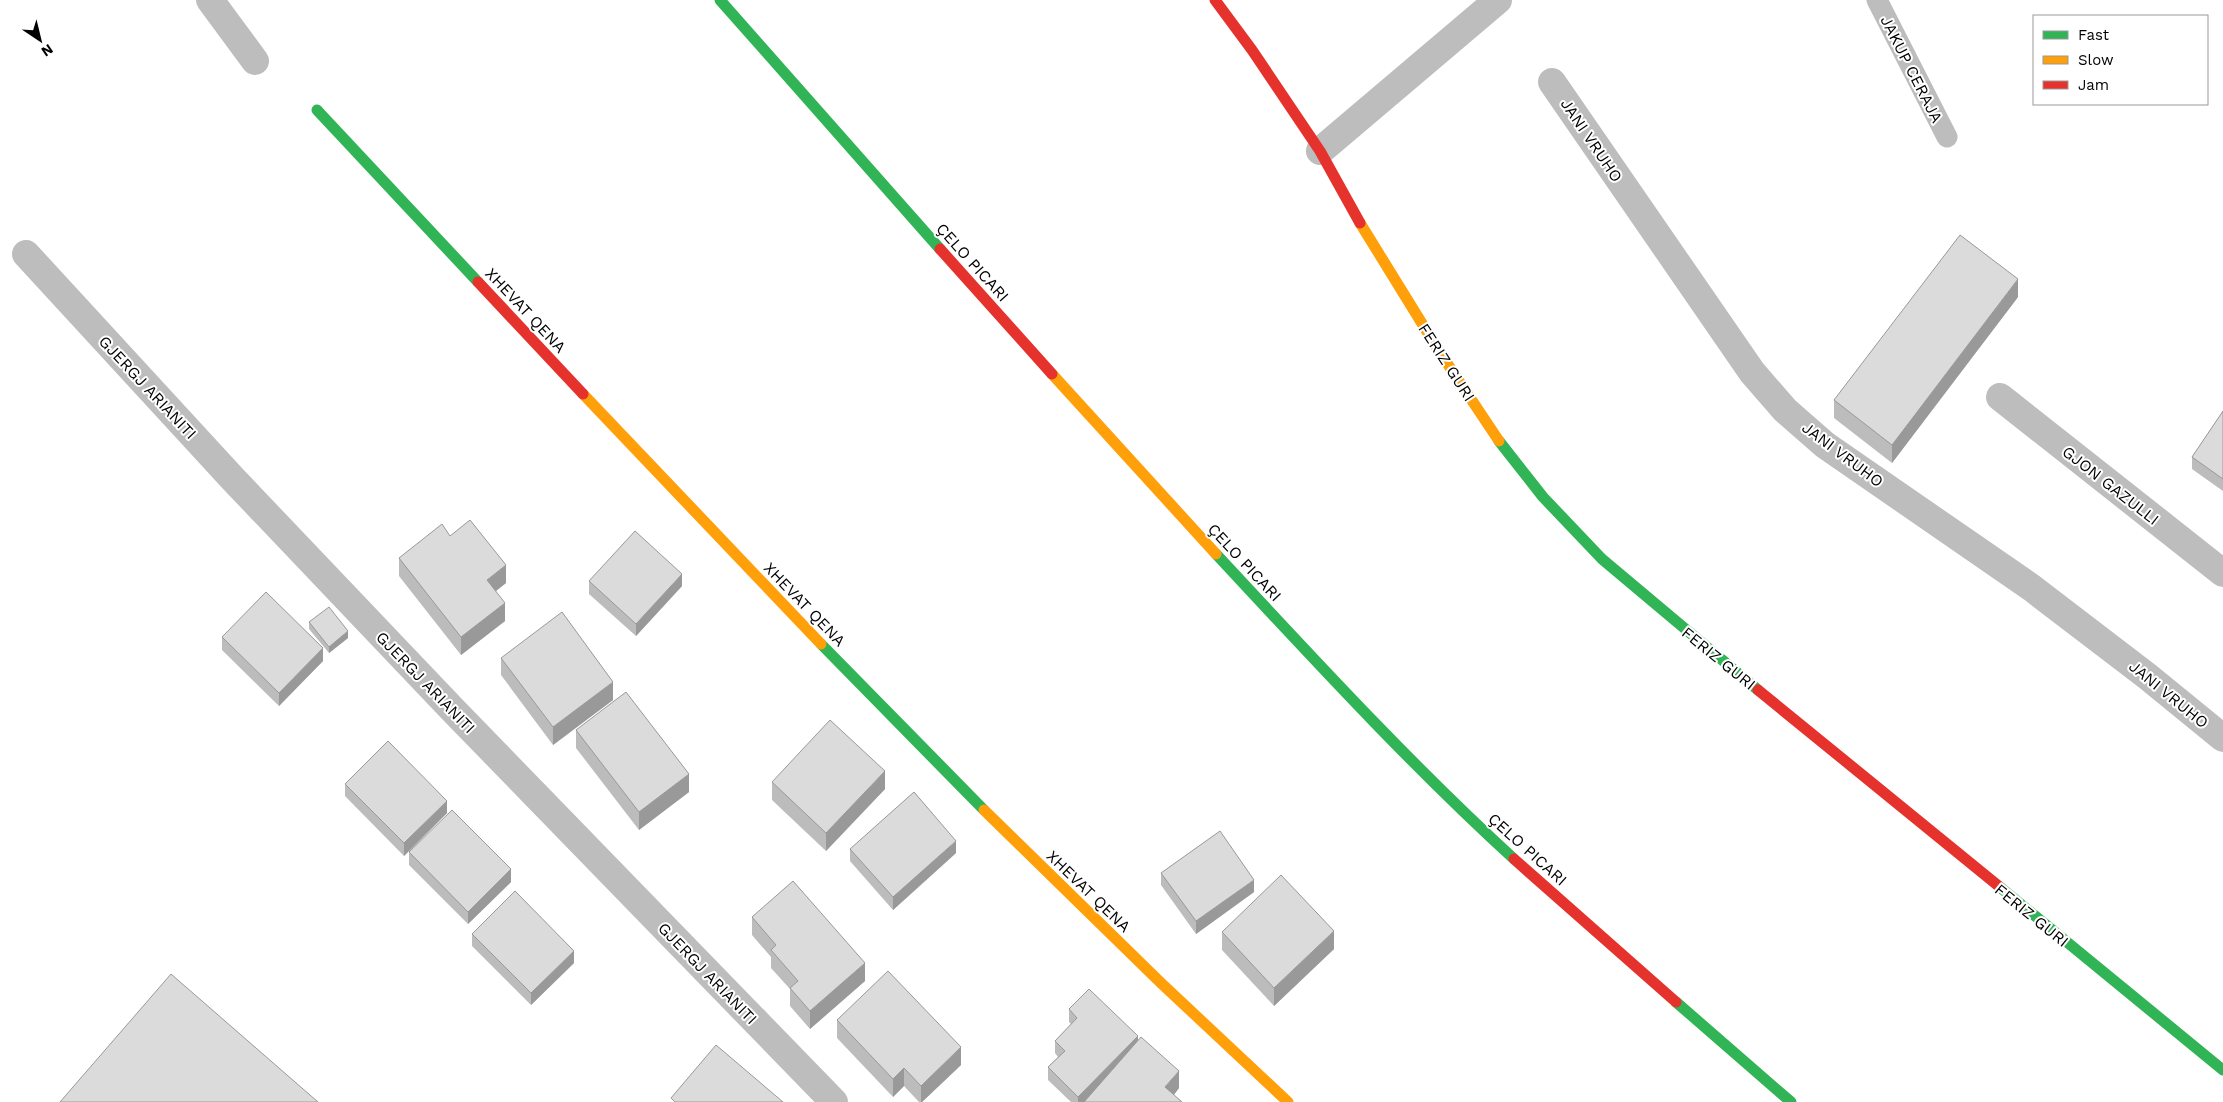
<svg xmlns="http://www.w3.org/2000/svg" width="2223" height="1102" viewBox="0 0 2223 1102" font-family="'Work Sans',sans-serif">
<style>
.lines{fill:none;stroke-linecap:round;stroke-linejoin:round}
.lane{stroke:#bdbdbd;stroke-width:21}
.street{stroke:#bdbdbd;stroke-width:28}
.fast{stroke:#30b455;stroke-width:11}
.slow{stroke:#ff9f0a;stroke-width:11}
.jam{stroke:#e5322d;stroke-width:11}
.wall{fill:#bcbcbc}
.shaded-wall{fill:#999}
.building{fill:#dbdbdb;stroke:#999}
.labels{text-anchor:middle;stroke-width:4;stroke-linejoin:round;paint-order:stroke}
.street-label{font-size:16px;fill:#000;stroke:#fff}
</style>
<rect width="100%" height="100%" fill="#fff"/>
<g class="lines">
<path class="lane" d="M1877 0 1947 137"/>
<g class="street">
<path d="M210 0 255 61"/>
<path d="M1552 82 1752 372 1785 410 1825 445 2032 588 2147 676 2223 738"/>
<path d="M1320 151 1498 0"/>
<path d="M26 254 233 479 452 709 834 1102"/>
<path d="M2000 397 2223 573"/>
</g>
<g class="fast">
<path d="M720 0 940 249"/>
<path d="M317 110 478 282"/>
<path d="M1499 441 1543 497 1602 559 1758 690"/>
<path d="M1216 554C1313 658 1409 763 1514 859"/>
<path d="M821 644 984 810"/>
<path d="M2001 888 2223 1070"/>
<path d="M1676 1002 1791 1102"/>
</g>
<g class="slow">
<path d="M1360 223 1439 351 1499 441"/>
<path d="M1052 374 1216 554"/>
<path d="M583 394 821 644"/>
<path d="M984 810 1161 983 1288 1102"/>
</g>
<g class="jam">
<path d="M1215 0 1252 50 1320 151 1360 223"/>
<path d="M940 249 1052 374"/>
<path d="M478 282 583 394"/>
<path d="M1758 690 2001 888"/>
<path d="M1514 859 1676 1002"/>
</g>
</g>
<g class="wall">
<path d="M2018 297 1892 463 1834 418V400Z"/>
<path d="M2223 411V491L2192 469V457Z"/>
<path d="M399 558 506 583 496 591 505 621 461 655 399 576Z"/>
<path d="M589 581 682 586 636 636 589 594Z"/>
<path d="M309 622 348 638 329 653 309 629Z"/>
<path d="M222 637 323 661 279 706 222 650Z"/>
<path d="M501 658 613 700 553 745 501 675Z"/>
<path d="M576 730 689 792 639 830 576 748Z"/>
<path d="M772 782 885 789 826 851 772 800Z"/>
<path d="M345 784 447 813 404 856 345 796Z"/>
<path d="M850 849 956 853 893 910 850 861Z"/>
<path d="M409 852 511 882 468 924 409 865Z"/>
<path d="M1161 873 1254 892 1196 934 1161 885Z"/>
<path d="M752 917 865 981 810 1029 790 1006V989L771 968V957L752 935Z"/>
<path d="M1222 932 1334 949 1274 1006 1222 950Z"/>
<path d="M472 934 574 963 531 1005 472 946Z"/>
<path d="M1069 1009 1138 1040 1179 1088 1174 1095 1182 1102H1071L1048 1080V1067L1058 1057 1055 1053V1041L1071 1024 1069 1022Z"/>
<path d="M837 1020 961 1065 922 1102H919L904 1086 893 1097 837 1038Z"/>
</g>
<g class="shaded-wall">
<path d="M2018 279V297L1892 463V445Z"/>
<path d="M506 565V583L487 598V580Z"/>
<path d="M682 574V586L636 636V624Z"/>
<path d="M505 603V621L461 655V637Z"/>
<path d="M348 631V638L329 653V647Z"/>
<path d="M323 648V661L279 706V693Z"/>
<path d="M613 682V700L553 745V727Z"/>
<path d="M885 771V789L826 851V833Z"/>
<path d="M689 774V792L639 830V812Z"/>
<path d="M447 801V813L404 856V843Z"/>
<path d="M956 841V853L893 910V897Z"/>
<path d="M511 869V882L468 924V912Z"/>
<path d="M1254 880V892L1196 934V921Z"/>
<path d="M1334 931V949L1274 1006V988Z"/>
<path d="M574 951V963L531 1005V993Z"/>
<path d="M865 963V981L810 1029V1011Z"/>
<path d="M1138 1036V1048L1085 1102H1078V1097Z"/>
<path d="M961 1047V1065L922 1102H921V1086Z"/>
<path d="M904 1068V1086L893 1097V1079Z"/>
<path d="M1179 1071V1088L1168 1102 1165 1087Z"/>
</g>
<g class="building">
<path d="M1960 235 2018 279 1892 445 1834 400Z"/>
<path d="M2223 411V479L2192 457Z"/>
<path d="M470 520 506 565 487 580 505 603 461 637 399 558 442 524 450 536Z"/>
<path d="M635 531 682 574 636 624 589 581Z"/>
<path d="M266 592 323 648 279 693 222 637Z"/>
<path d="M329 607 348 631 329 647 309 622Z"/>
<path d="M562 612 613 682 553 727 501 658Z"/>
<path d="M626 692 689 774 639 812 576 730Z"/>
<path d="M830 720 885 771 826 833 772 782Z"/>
<path d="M388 741 447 801 404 843 345 784Z"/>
<path d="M914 792 956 841 893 897 850 849Z"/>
<path d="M452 810 511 869 468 912 409 852Z"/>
<path d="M1220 831 1254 880 1196 921 1161 873Z"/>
<path d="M1281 875 1334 931 1274 988 1222 932Z"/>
<path d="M793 881 865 963 810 1011 790 988 798 981 771 950 776 945 752 917Z"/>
<path d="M515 891 574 951 531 993 472 934Z"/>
<path d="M888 971 961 1047 921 1086 904 1068 893 1079 837 1020Z"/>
<path d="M171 974 318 1102H60Z"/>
<path d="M1089 989 1138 1036 1078 1097 1048 1067 1065 1051 1055 1041 1077 1018 1069 1009Z"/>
<path d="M1141 1037 1179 1071 1165 1087 1182 1102H1084Z"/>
<path d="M716 1045 783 1102H675L671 1098Z"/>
</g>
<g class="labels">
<g class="street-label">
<text transform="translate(1912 69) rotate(63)" y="6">JAKUP CERAJA</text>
<text transform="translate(1592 140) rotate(56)" y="6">JANI VRUHO</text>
<text transform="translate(973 262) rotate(48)" y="6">ÇELO PICARI</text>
<text transform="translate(526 310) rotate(47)" y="6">XHEVAT QENA</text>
<text transform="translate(1447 362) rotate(57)" y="6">FERIZ GURI</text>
<text transform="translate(148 387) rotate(47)" y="6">GJERGJ ARIANITI</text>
<text transform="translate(1843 454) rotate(37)" y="6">JANI VRUHO</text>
<text transform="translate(2111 485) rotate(38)" y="6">GJON GAZULLI</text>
<text transform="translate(1245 562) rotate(47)" y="6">ÇELO PICARI</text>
<text transform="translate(805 604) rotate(46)" y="6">XHEVAT QENA</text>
<text transform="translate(1719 658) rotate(39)" y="6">FERIZ GURI</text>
<text transform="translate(426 682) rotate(46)" y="6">GJERGJ ARIANITI</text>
<text transform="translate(2169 694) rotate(39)" y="6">JANI VRUHO</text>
<text transform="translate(1528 849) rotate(42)" y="6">ÇELO PICARI</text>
<text transform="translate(1089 891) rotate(44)" y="6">XHEVAT QENA</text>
<text transform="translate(2032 915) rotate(39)" y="6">FERIZ GURI</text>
<text transform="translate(708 973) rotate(46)" y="6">GJERGJ ARIANITI</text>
</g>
</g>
<rect x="2033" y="15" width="175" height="90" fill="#ffffff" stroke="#999999"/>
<rect x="2043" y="31" width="25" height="8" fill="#30b455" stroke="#999999"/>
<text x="2078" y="40" font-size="15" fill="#000000">Fast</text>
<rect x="2043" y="56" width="25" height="8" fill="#ff9f0a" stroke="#999999"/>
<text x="2078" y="65" font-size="15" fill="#000000">Slow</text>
<rect x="2043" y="81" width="25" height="8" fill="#e5322d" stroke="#999999"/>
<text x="2078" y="90" font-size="15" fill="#000000">Jam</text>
<g transform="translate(40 40) rotate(145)" stroke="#ffffff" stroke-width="4" paint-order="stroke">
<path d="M0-4L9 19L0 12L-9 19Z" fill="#000000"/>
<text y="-8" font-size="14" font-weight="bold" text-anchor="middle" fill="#000000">N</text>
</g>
</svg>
